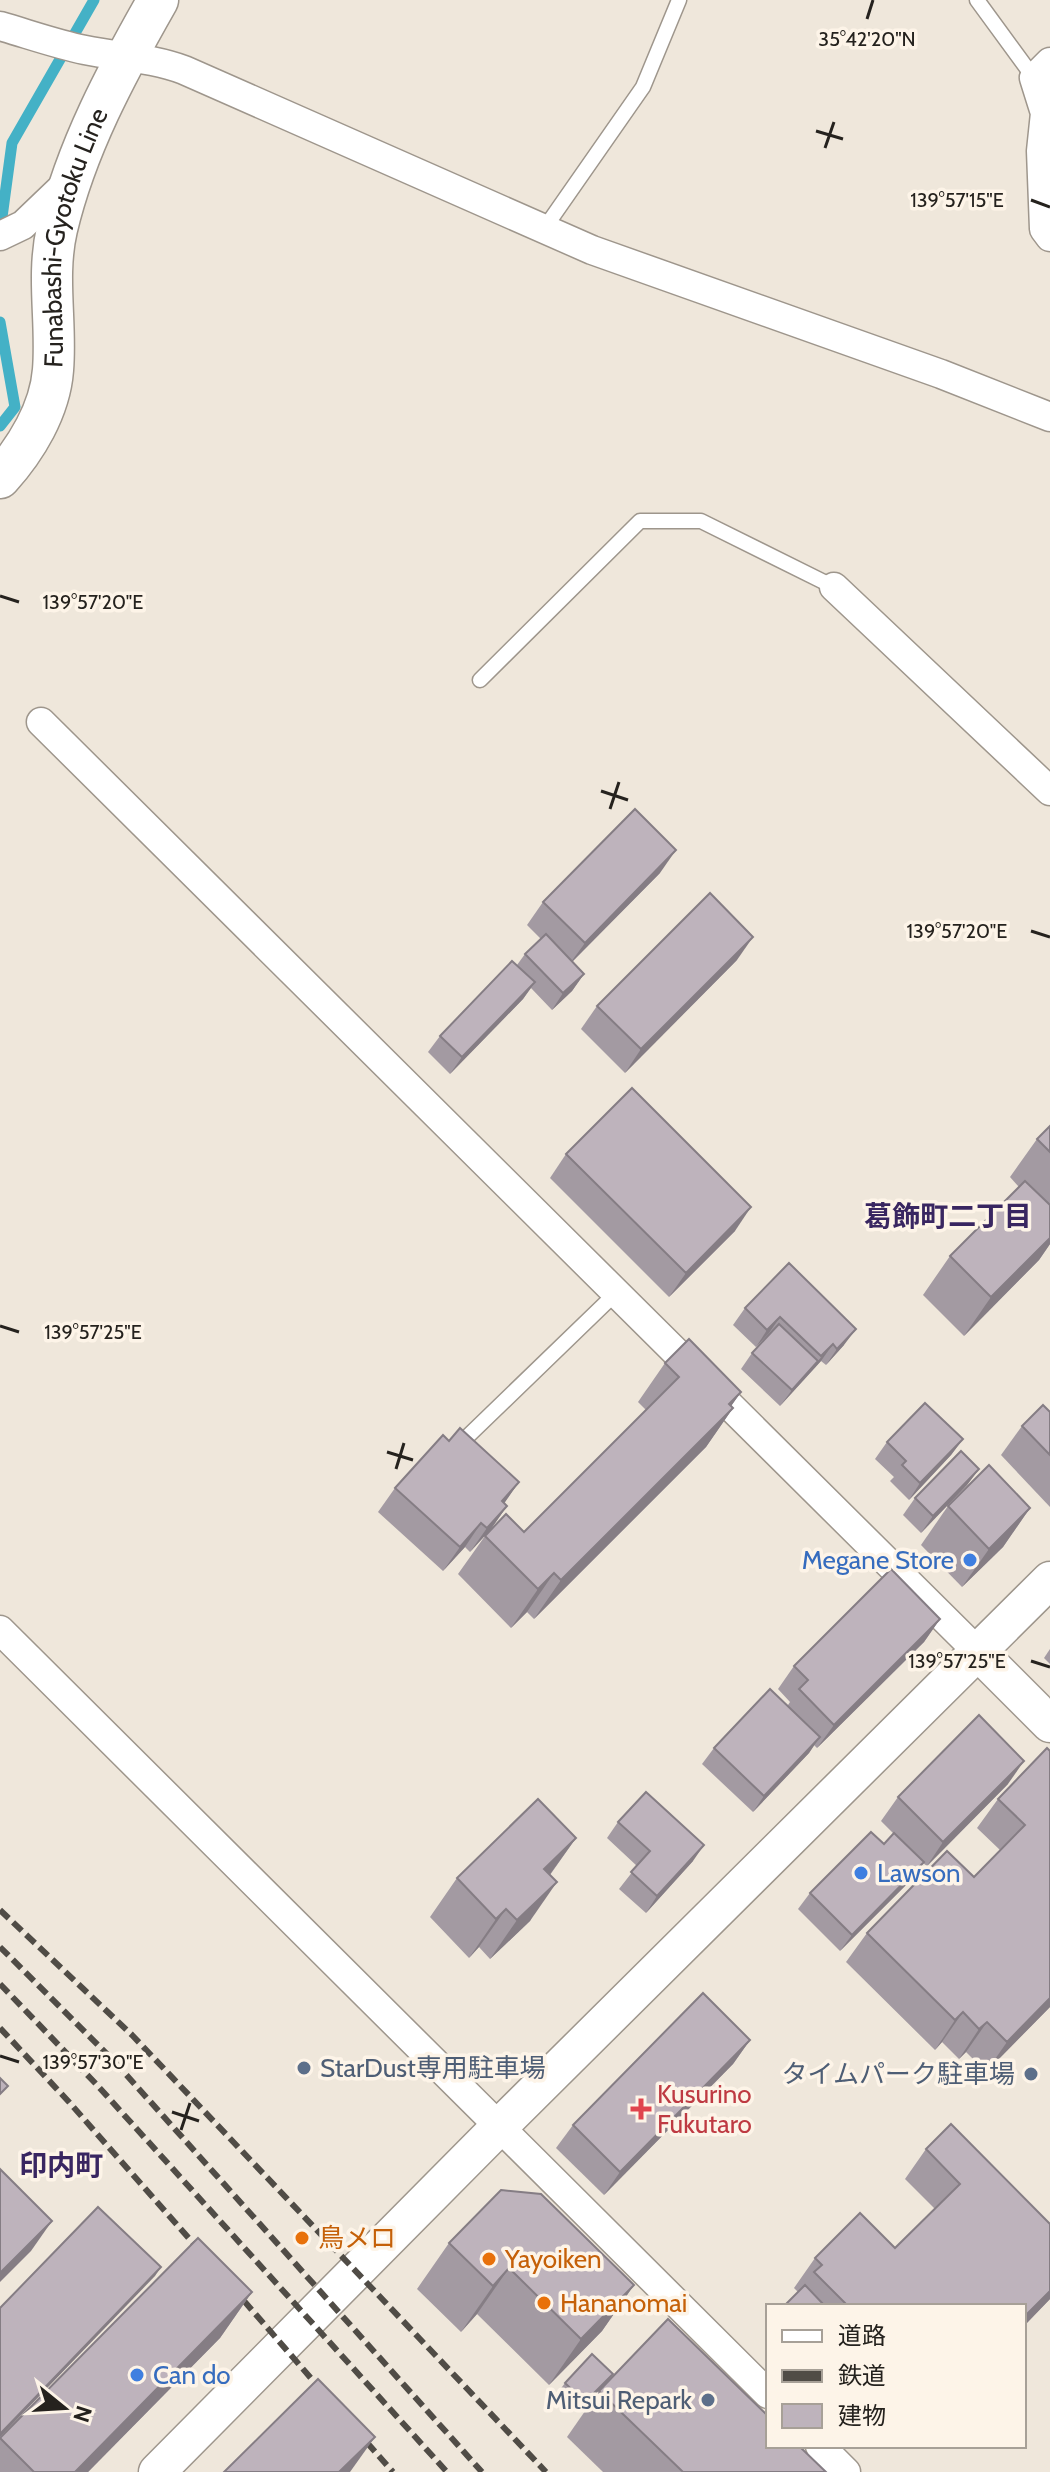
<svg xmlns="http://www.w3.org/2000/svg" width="1050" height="2472" viewBox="0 0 1050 2472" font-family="Cabin,'Noto Sans JP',sans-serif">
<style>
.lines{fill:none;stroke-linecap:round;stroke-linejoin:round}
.stream{stroke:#44b1c6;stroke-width:11}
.service-casing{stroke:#9e968c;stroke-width:17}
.minor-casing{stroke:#9e968c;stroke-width:31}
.tertiary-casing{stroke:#9e968c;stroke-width:39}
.secondary-casing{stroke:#9e968c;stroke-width:43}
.service{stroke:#fff;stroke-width:14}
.minor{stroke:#fff;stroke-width:28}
.tertiary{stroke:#fff;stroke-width:36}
.secondary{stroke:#fff;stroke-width:40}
.rail{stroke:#504c46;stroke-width:6;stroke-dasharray:12 6;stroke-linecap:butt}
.wall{fill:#a39aa2}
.shaded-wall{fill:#857d84}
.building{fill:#beb3bc;stroke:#857d84;stroke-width:2}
.ticks{fill:none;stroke:#25221e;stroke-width:3}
.shop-dot{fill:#3f7fe0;stroke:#fdf4e8;stroke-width:3}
.service-dot{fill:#5c6f8a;stroke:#fdf4e8;stroke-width:3}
.health-dot{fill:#e0444e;stroke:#fdf4e8;stroke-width:3}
.food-dot{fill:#e8710a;stroke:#fdf4e8;stroke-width:3}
.labels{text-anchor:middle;stroke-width:7;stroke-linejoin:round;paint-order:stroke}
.street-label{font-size:26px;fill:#25221e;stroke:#fdf4e8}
.shop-label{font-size:26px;fill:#366cbe;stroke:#fdf4e8;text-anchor:start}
.service-label{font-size:26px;fill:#4e5e75;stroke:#fdf4e8;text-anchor:end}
.health-label{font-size:26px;fill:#be3a42;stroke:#fdf4e8;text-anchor:start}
.food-label{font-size:26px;fill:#c56008;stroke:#fdf4e8;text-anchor:start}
.neighbourhood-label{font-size:28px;font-weight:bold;fill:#392661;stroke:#fdf4e8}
.ticks-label{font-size:20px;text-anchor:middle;fill:#25221e;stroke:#fdf4e8;stroke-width:7;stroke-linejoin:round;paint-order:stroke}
</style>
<rect width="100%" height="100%" fill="#efe7db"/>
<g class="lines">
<g class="stream">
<path d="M0 232 12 143 94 0"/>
<path d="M0 322 15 407 0 426"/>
</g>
<g class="service-casing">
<g id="service">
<path d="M977 0 1034 78"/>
<path d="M544 229 643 87 679 0"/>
<path d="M480 680 640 521H701L834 587"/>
<path d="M466 1438 616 1293"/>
</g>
</g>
<g class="minor-casing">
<g id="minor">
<path d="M0 26C28 34 56 44 85 50 119 57 152 58 184 70L592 250 941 374 1050 417"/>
<path d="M1050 62 1034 78 1045 113 1041 151 1044 229 1050 237"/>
<path d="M0 236 23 225 70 180"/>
<path d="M834 587 1050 791"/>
<path d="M41 722 978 1652"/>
<path d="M0 1630 768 2394"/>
<path d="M820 2446 846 2472"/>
</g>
</g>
<g class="tertiary-casing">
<g id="tertiary">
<path d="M978 1652 1050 1724"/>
<path d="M157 2472 499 2127 1050 1580"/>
</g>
</g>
<g class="secondary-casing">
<g id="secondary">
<path id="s1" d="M0 478C26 449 50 410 53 370 57 323 46 276 57 229 76 148 117 72 158 0"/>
</g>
</g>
<use href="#service" class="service"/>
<use href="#minor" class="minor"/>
<use href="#tertiary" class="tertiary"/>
<use href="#secondary" class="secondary"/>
<g class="rail">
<path d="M0 1910 132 2035 546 2472"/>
<path d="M0 1947 113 2060 482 2472"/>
<path d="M0 1984 97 2085 447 2472"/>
<path d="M0 2028 69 2102 208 2260"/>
<path d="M232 2287 329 2399"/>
<path d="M355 2429 393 2472"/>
</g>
</g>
<g class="wall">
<path d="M660 873 572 962 584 974 572 991 552 1010 531 988 523 999 450 1074 428 1052 440 1036 517 965 525 954 541 939 527 925 543 902Z"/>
<path d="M737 960 625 1073 581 1029 597 1006Z"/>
<path d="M1050 1126V1244L1039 1260 964 1336 923 1295 950 1256 1019 1187 1010 1177 1037 1139Z"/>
<path d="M566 1154 735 1231 669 1297 550 1178Z"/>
<path d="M789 1263 844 1345 826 1365 821 1361 780 1406 741 1369 752 1353 770 1334 756 1347 733 1325 745 1308Z"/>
<path d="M665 1363 741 1392 731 1406 733 1408 706 1447 534 1619 527 1612 511 1628 458 1574 485 1536 524 1532 646 1410 638 1402Z"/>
<path d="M1050 1412V1507L1001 1455 1022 1426Z"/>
<path d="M963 1439 951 1455 909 1500 890 1481 894 1477 875 1459 887 1442Z"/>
<path d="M449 1441 519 1482 504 1503 507 1506 491 1529 470 1552 465 1547 443 1571 378 1512 395 1488Z"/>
<path d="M979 1469 967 1485 921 1533 903 1515 915 1498Z"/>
<path d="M948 1506 1030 1508 1003 1547 962 1587 921 1545Z"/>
<path d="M940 1619 924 1642 817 1748 814 1745 809 1753 753 1812 702 1764 714 1748 788 1705 790 1702 778 1689 794 1666Z"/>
<path d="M1050 1649V1664L1044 1658Z"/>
<path d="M1050 1751V2007L986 2072 966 2052 959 2059 942 2042 935 2050 846 1962 867 1933 974 1877 1000 1850 977 1828 998 1799Z"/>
<path d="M1008 1784 927 1866 923 1863 912 1879 840 1951 798 1909 810 1893 884 1844 894 1834 881 1821 898 1797Z"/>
<path d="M618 1822 693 1861 646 1913 619 1889 637 1866 607 1838Z"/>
<path d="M576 1838 550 1875 530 1921 490 1959 479 1947 469 1958 430 1917 457 1878Z"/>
<path d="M750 2040 733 2064 604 2195 556 2148 573 2125Z"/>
<path d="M926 2149 1050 2224V2299L1024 2326V2306H784L798 2292 794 2288 815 2258 895 2248 935 2209 905 2179Z"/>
<path d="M449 2243 634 2285 602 2331 549 2385 477 2314 461 2332 417 2289Z"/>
<path d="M252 2292 220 2338 88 2472H0V2438Z"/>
<path d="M607 2382 579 2411 559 2391 565 2383Z"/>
<path d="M599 2391 826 2472H603L567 2437Z"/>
</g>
<g class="shaded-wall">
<path d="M676 850 660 873 568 966 585 943Z"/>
<path d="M753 937 737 960 625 1073 641 1049Z"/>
<path d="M584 974 572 991 552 1010 563 993Z"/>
<path d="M535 982 523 999 450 1074 462 1057Z"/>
<path d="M751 1207 735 1231 669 1297 686 1273Z"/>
<path d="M1050 1238V1244L1039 1260 964 1336 991 1297Z"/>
<path d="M780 1317 769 1333 756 1347 767 1330Z"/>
<path d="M856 1329 844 1345 826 1365 837 1349Z"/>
<path d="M833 1344 821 1361 780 1406 792 1390Z"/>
<path d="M741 1392 722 1419 733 1408 706 1447 534 1619 561 1580Z"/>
<path d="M963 1439 951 1455 909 1500 920 1483Z"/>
<path d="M979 1469 967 1485 921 1533 933 1516Z"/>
<path d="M519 1482 503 1505 502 1501Z"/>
<path d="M507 1506 491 1529 470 1552 487 1528Z"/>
<path d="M1030 1508 1003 1547 962 1587 989 1549Z"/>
<path d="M481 1523 465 1547 443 1571 460 1547Z"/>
<path d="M554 1573 527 1612 511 1628 538 1589Z"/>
<path d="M940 1619 924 1642 817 1748 834 1725Z"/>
<path d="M820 1737 809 1753 753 1812 764 1796Z"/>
<path d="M1024 1761 1008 1784 927 1866 943 1842Z"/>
<path d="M576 1838 548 1877 544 1869Z"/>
<path d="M704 1845 693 1861 646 1913 657 1896Z"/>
<path d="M924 1862 912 1879 840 1951 852 1935Z"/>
<path d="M557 1882 530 1921 490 1959 517 1920Z"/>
<path d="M506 1909 479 1947 469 1958 496 1919Z"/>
<path d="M1050 1998V2007L986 2072 1007 2042Z"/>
<path d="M963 2012 942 2042 935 2050 955 2020Z"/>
<path d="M987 2022 966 2052 959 2059 979 2029Z"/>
<path d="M750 2040 733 2064 604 2195 620 2172Z"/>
<path d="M52 2221 31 2251 0 2282V2273Z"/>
<path d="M161 2267 155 2276 0 2437V2434Z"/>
<path d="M509 2268 477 2314 461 2332 493 2286Z"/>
<path d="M634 2285 602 2331 549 2385 581 2339Z"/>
<path d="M1050 2291V2299L1024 2326V2317Z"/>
<path d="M252 2292 220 2338 88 2472H75Z"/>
<path d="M613 2374 607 2382 579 2411 585 2402Z"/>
<path d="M375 2437 350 2472H339Z"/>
</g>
<g class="building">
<path d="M635 809 676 850 585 943 543 902Z"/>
<path d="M710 893 753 937 641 1049 597 1006Z"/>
<path d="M546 934 584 974 563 993 525 954Z"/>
<path d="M512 961 535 982 462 1057 440 1036Z"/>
<path d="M632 1088 751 1207 686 1273 566 1154Z"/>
<path d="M1050 1126V1152L1037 1139Z"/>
<path d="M1025 1181 1050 1205V1238L991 1297 950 1256Z"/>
<path d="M789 1263 856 1329 837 1349 833 1344 821 1356 780 1317 767 1330 745 1308Z"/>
<path d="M779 1324 818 1361 792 1390 752 1353Z"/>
<path d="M689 1339 741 1392 729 1404 733 1408 561 1580 554 1573 538 1589 485 1536 506 1514 524 1532 679 1377 665 1363Z"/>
<path d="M925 1403 963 1439 920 1483 902 1465 906 1461 887 1442Z"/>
<path d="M1043 1405 1050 1412V1455L1022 1426Z"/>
<path d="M460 1428 519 1482 502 1501 507 1506 487 1528 481 1523 460 1547 395 1488 443 1435 449 1441Z"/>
<path d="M961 1451 979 1469 933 1516 915 1498Z"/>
<path d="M989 1465 1030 1508 989 1549 948 1506Z"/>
<path d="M891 1569 940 1619 834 1725 799 1689 808 1680 794 1666Z"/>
<path d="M770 1689 820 1737 764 1796 714 1748Z"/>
<path d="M979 1715 1024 1761 943 1842 898 1797Z"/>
<path d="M1047 1748 1050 1751V1998L1007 2042 987 2022 979 2029 963 2012 955 2020 867 1933 947 1851 974 1877 1025 1825 998 1799Z"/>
<path d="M646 1792 704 1845 657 1896 631 1872 650 1851 618 1822Z"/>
<path d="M538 1799 576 1838 544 1869 557 1882 517 1920 506 1909 496 1919 457 1878Z"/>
<path d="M871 1832 884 1844 894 1833 924 1862 852 1935 810 1893Z"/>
<path d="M703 1993 750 2040 620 2172 573 2125Z"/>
<path d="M0 2078 8 2086 0 2094Z"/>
<path d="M951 2124 1050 2224V2291L1024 2317V2306H848L814 2272 822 2265 815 2258 860 2213 895 2248 960 2184 926 2149Z"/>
<path d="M0 2169 52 2221 0 2273Z"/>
<path d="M501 2190 541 2194 634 2285 581 2339 509 2268 493 2286 449 2243Z"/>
<path d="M98 2207 161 2267 0 2434V2308Z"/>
<path d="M198 2238 252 2292 75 2472H34L0 2438Z"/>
<path d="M805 2285 825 2306H788L786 2304Z"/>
<path d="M668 2319 768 2416V2446H799L826 2472H683L599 2391Z"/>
<path d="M592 2354 613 2374 585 2402 565 2383Z"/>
<path d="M318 2379 375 2437 339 2472H224Z"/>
</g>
<path class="ticks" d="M867 19 873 0M816 131 843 139M825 148 834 122M1031 200 1050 207M0 596 19 602M601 791 628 800M610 809 619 782M1031 931 1050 937M0 1326 19 1332M387 1452 413 1460M396 1469 404 1443M1031 1661 1050 1667M0 2056 19 2062M172 2112 199 2121M181 2130 190 2103"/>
<g class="shop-dot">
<circle cx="970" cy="1560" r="8"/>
<circle cx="861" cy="1873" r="8"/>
<circle cx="137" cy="2375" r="8"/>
</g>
<g class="service-dot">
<circle cx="304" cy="2068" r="8"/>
<circle cx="1031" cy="2074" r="8"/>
<circle cx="708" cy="2400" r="8"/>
</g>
<path class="health-dot" d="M637 2097h8v8h8v8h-8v8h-8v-8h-8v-8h8z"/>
<g class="food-dot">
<circle cx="302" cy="2238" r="8"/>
<circle cx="489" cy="2259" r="8"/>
<circle cx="544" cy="2303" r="8"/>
</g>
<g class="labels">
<g class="street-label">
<text dy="9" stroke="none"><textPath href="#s1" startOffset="258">Funabashi-Gyotoku Line</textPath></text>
</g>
<g class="shop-label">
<text x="954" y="1569" text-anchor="end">Megane Store</text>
<text x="877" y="1882">Lawson</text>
<text x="153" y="2384">Can do</text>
</g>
<g class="service-label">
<text x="320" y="2077" text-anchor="start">StarDust専用駐車場</text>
<text x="1015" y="2083">タイムパーク駐車場</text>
<text x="692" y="2409">Mitsui Repark</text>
</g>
<g class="health-label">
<text x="657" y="2103">Kusurino<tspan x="657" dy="30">Fukutaro</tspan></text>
</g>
<g class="food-label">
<text x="318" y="2247">鳥メロ</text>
<text x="505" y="2268">Yayoiken</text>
<text x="560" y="2312">Hananomai</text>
</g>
<g class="neighbourhood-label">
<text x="948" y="1226">葛飾町二丁目</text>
<text x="61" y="2175">印内町</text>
</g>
</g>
<g class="ticks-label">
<text x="867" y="46">35°42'20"N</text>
<text x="957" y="207">139°57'15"E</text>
<text x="93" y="609">139°57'20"E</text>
<text x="957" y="938">139°57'20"E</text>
<text x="93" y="1339">139°57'25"E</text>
<text x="957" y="1668">139°57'25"E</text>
<text x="93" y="2069">139°57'30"E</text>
</g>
<rect x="766" y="2304" width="260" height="144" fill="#fdf4e8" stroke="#a7a097" stroke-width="2"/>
<rect x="782" y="2330" width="40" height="12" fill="#ffffff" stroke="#a7a097" stroke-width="2"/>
<text x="838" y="2344" font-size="24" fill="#25221e">道路</text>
<rect x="782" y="2370" width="40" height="12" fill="#504c46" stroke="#a7a097" stroke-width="2"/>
<text x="838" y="2384" font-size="24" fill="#25221e">鉄道</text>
<rect x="782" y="2404" width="40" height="24" fill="#beb3bc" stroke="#a7a097" stroke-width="2"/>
<text x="838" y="2424" font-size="24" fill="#25221e">建物</text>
<g transform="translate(64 2408) rotate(108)" stroke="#fdf4e8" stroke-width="6" paint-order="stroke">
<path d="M0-6L14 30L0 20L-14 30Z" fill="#25221e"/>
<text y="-12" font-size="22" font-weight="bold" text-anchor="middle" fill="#25221e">N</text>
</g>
</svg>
